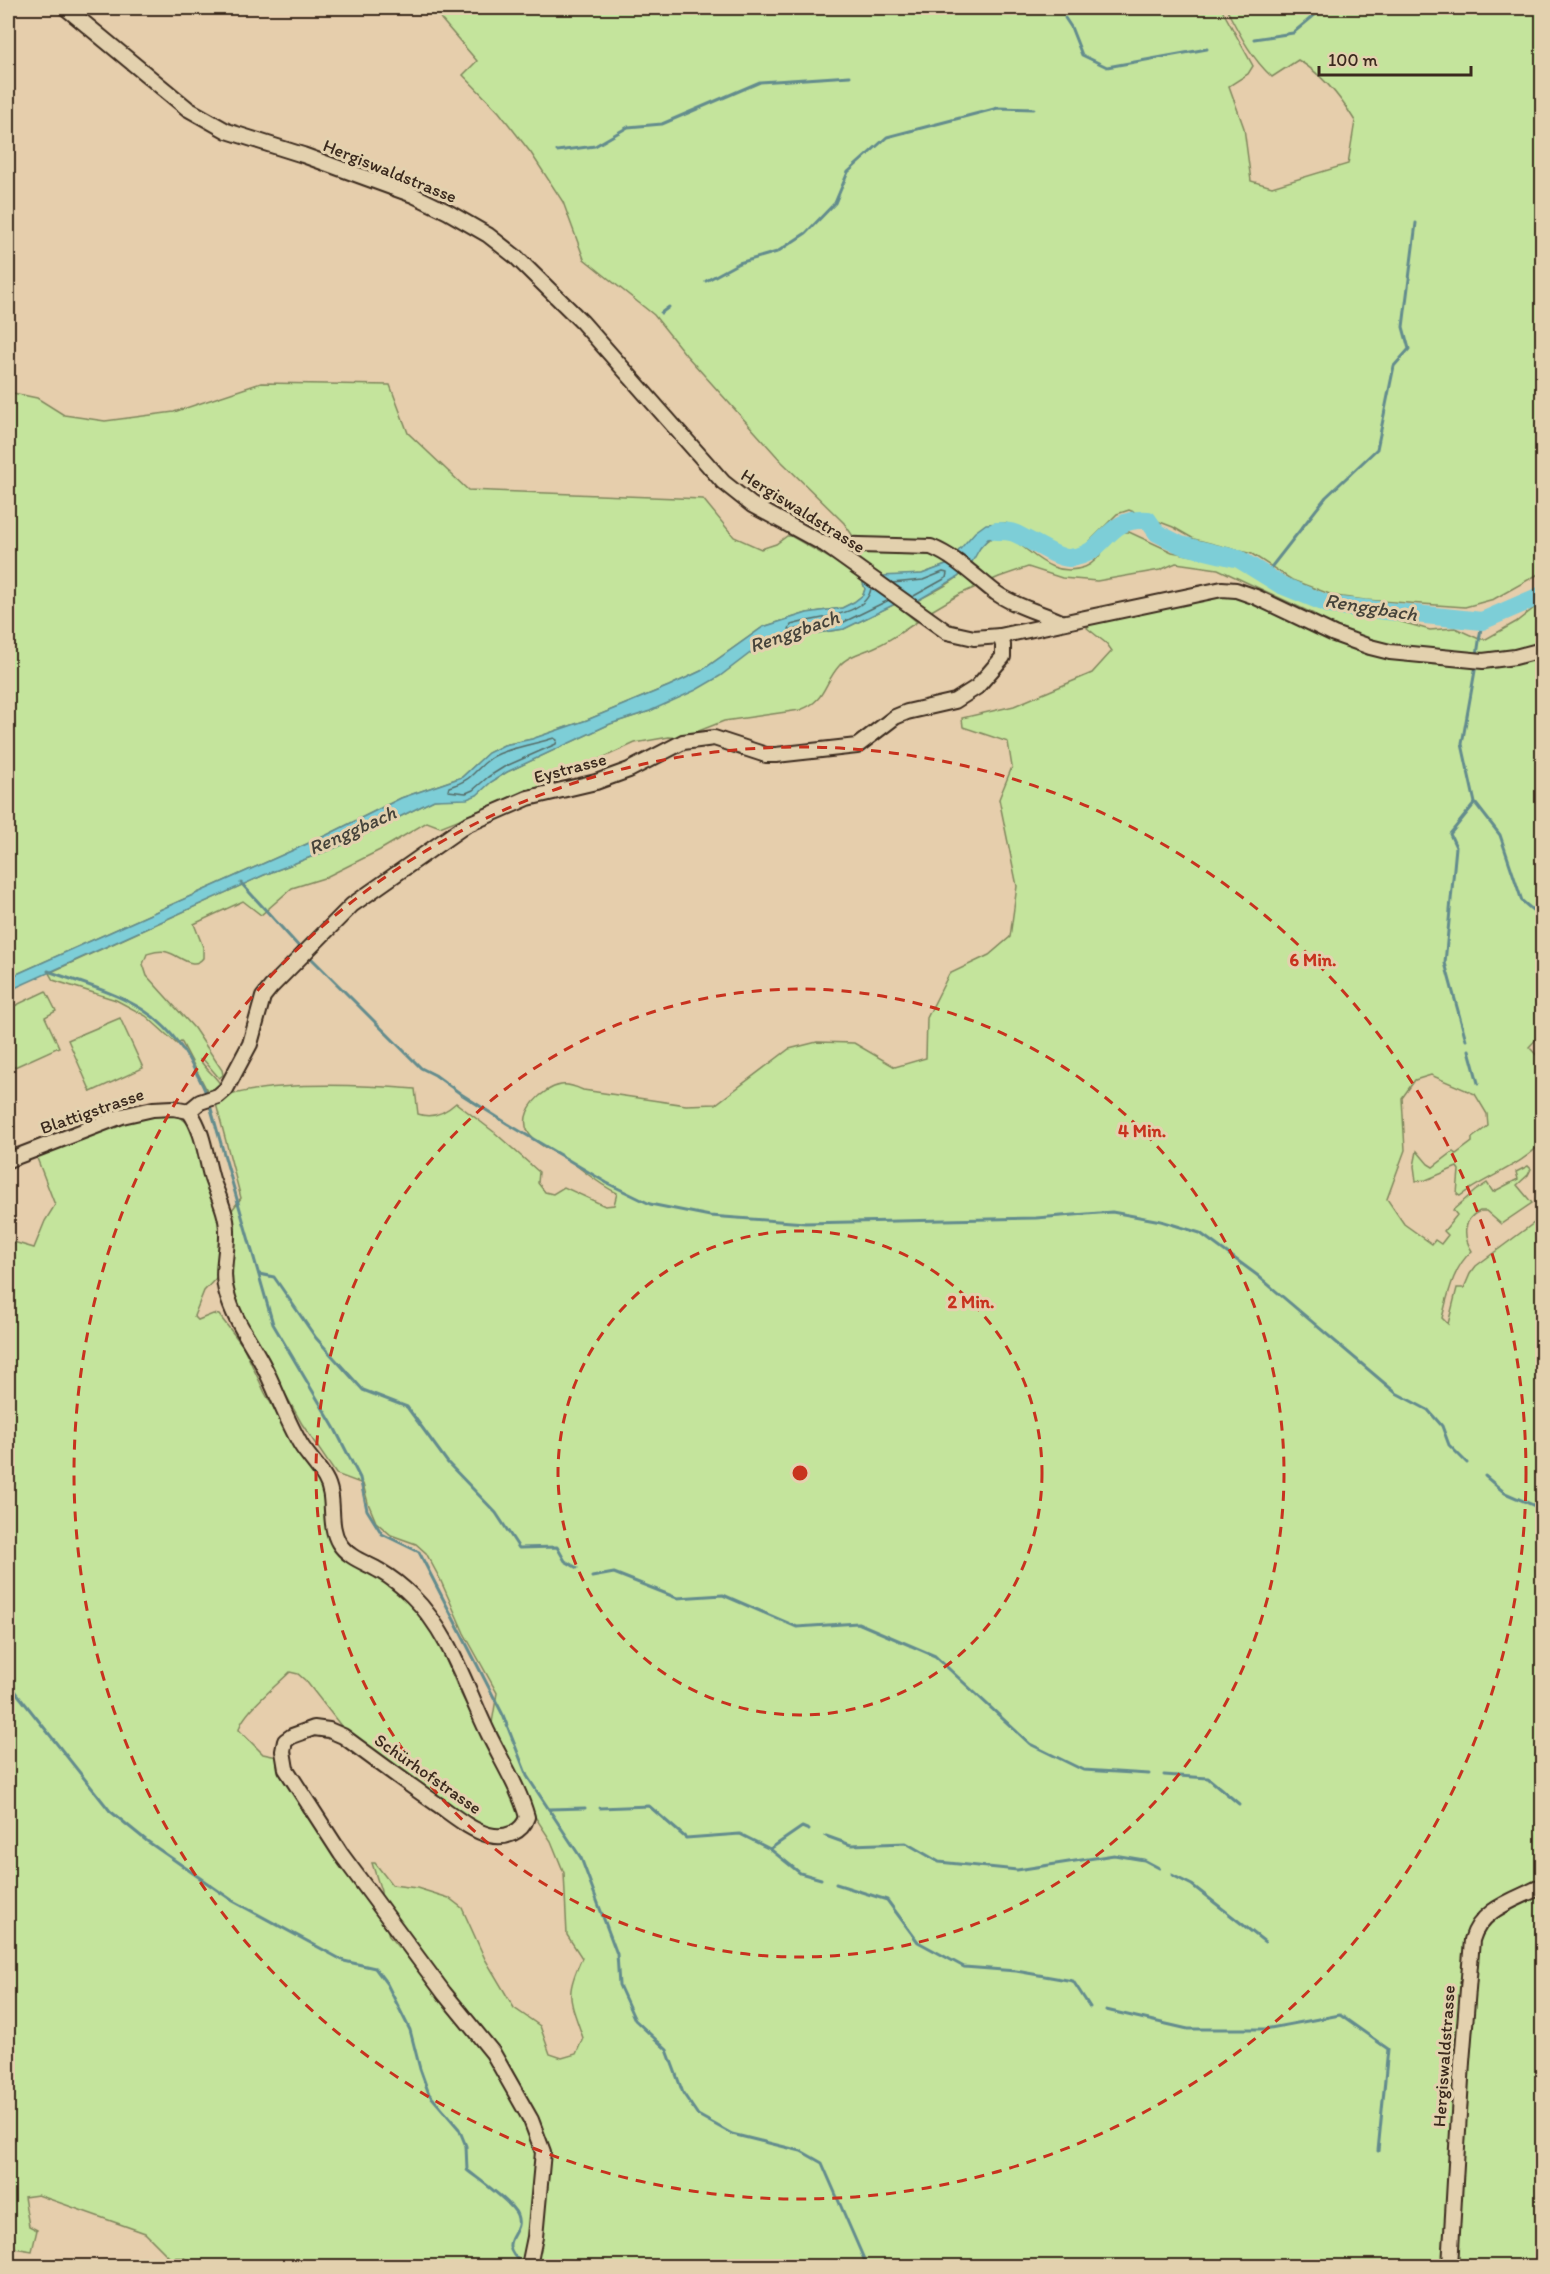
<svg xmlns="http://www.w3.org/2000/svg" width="1550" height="2274" viewBox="0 0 1550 2274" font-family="Itim,sans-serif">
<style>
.green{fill:#c4e49c;stroke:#80875d;stroke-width:1.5}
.water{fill:#7dced7;stroke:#638c8d;stroke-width:1.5}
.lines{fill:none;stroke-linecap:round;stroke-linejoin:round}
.shore{stroke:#556c68;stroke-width:1.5}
.stream{stroke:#638c8d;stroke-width:3}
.river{stroke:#7dced7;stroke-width:18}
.minor-casing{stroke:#3b2a1e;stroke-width:18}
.minor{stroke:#e3d1ae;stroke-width:14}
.ring{fill:none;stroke:#c8321e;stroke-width:3;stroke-dasharray:10 8}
.labels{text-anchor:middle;stroke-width:6;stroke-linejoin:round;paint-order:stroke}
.street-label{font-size:18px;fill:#3b2a1e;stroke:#e3d1ae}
.water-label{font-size:20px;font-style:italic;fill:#45433a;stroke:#e3d1ae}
.centre{fill:#c8321e;stroke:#e3d1ae;stroke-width:3}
.ring-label{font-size:18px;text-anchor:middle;font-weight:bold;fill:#c8321e;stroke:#e3d1ae;stroke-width:6;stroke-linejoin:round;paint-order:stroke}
</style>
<rect width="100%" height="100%" fill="#e6ceac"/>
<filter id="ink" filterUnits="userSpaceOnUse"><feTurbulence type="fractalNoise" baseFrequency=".0167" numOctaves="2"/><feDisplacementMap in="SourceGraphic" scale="12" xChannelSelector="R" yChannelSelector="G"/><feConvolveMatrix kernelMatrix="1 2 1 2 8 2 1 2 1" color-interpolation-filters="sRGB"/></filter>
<g filter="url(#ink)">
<g class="green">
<path d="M443 8H1221L1253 66 1248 74 1229 86 1244 128 1251 181 1272 187 1348 164 1355 121C1341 98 1322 74 1298 60L1272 77C1251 58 1239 33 1226 8H1542V572L1494 599 1465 607 1365 600 1335 596 1292 580 1252 554 1194 539 1173 527 1129 510 1117 514 1085 546 1072 554H1063L1020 527 961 549 946 565 922 574 883 577 840 549 855 539 844 523 782 462 686 355 654 315 584 259 563 202 531 153 499 112 463 75 477 61 441 19Z"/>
<path d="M261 383 390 385 408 433 468 490 703 499 734 537 761 549 776 544 787 536H791L831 559 833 556 861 577 865 589 863 595 854 602 842 608 807 613 763 627 701 671 669 686 587 720 532 739 504 745 488 753 462 777 401 798 327 835 8 978V392L37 398 64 415 105 421 174 412Z"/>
<path d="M1120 532H1129L1172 552 1242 565 1287 591 1329 611 1391 619 1430 630 1455 628 1479 639H1486L1516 622 1542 602V645L1525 650 1476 657 1376 643 1316 620 1314 614 1218 569 1176 563 1160 570 1097 581 1062 578 1028 567 999 577 960 594 928 613 915 602C929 594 946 587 958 577 972 566 977 542 994 537 1022 529 1040 583 1085 567 1101 561 1106 541 1120 532Z"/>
<path d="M1227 596H1241L1338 642 1371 654 1466 667H1484L1542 655V1033L1529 1047 1542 1061V1142C1523 1165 1485 1177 1460 1196L1457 1194 1459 1170 1457 1167 1426 1180 1416 1181 1414 1166 1417 1151 1428 1164 1433 1167 1453 1152 1456 1154 1472 1142V1138L1488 1126 1487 1114 1475 1094 1431 1075 1415 1080 1402 1098 1405 1150 1387 1199 1404 1224 1432 1244 1435 1240 1441 1244 1448 1235 1444 1231 1457 1215 1453 1210 1475 1191 1487 1183 1493 1192 1518 1179 1516 1172 1528 1166 1531 1169 1528 1175 1517 1185 1532 1203 1501 1224 1486 1211H1480C1462 1219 1463 1237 1472 1251 1453 1267 1448 1295 1442 1318L1448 1324 1457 1288H1464L1470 1274 1476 1266 1542 1217V1882L1477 1919 1446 2266H534L545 2150 448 1990 381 1899V1891L372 1863H375L392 1885 417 1888 449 1898 462 1908 485 1959 514 2008 540 2026 550 2054 562 2058 576 2054 583 2038C570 1999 564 1996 582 1958L567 1935 564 1873 551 1841 530 1809 491 1729 497 1693 464 1633 440 1579 426 1553 416 1544 391 1535 376 1522 368 1503 363 1484 336 1474 302 1424 246 1323 226 1273 234 1245 229 1214 241 1198 215 1100C264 1080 362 1085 415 1089L418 1114C433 1119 445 1113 456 1103L494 1132 539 1172 538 1183 545 1192 553 1194 564 1187 605 1206 614 1205 617 1193C598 1184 587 1173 570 1161 558 1153 536 1146 528 1132 518 1112 542 1088 561 1085 569 1084 576 1087 583 1090L686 1105 716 1104 789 1049 817 1042 854 1043 895 1067 926 1058 927 1018 949 974 989 955 1010 937 1017 886 999 799 1012 767 1008 742 963 727 962 718 1014 706 1092 673 1112 651 1107 644 1087 628 1091 623 1206 598Z"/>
<path d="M895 604 917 622C904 630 891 640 877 646 865 652 848 655 839 666 823 684 826 701 800 710L724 721 681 738 669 737 635 743 530 791 440 827 427 822 380 850 324 878 292 888 261 915 243 901 194 924 203 947V958C193 971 179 955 167 952 160 950 154 952 147 954L143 964 147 976 194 1028 222 1070 223 1075 219 1078 203 1059 200 1060C206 1070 217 1077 222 1087L209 1094 181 1041 177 1044 146 1016 116 1000 53 980 49 973 264 875 342 845 434 800 476 795 491 782 507 772 610 724 650 711 757 648 789 637 844 629Z"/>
<path d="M46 991 56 1011 45 1017 59 1047 8 1070V1009Z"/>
<path d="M120 1018 143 1068 91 1092 68 1040Z"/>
<path d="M168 1113C180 1116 188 1121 195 1131 204 1161 216 1191 221 1221 225 1241 214 1257 218 1276L204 1291 194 1316 198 1320 213 1314 219 1315 243 1346 265 1393 285 1428 321 1483 335 1542 405 1595 435 1634 458 1688 519 1811 518 1820 509 1829 483 1830 345 1731 306 1681 298 1674 290 1672C278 1684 241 1714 239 1730L263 1754 277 1757 281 1771 384 1917 389 1936 398 1947H405L473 2033 521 2110 537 2161 525 2266H192L174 2262 145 2233 38 2195 24 2197 29 2226 37 2230 32 2251 8 2247V1249L10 1241 34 1248 45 1221 55 1205 35 1153 119 1122Z"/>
<path d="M1542 1891V2266H1454L1476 1941 1495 1915Z"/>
</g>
<path class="water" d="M1005 523 1020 527 1017 541 1005 536 988 539 980 548 972 562 958 577 915 602 895 604 844 629 789 637 770 643 757 648 720 676 696 690 650 711 610 724 507 772 491 782 477 795 467 799 434 800 342 845 264 875 8 991V978L327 835 401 798 462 777 488 753 504 745 532 739 587 720 669 686 701 671 763 627 807 613 842 608 854 602 863 595 865 589 861 577 922 574 946 565 975 532 986 524Z"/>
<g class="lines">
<g class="shore">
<path d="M892 583 923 580 943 572 947 573 946 578 912 597"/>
<path d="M871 588C867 617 814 617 791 625L789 629 792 630 842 623 889 600"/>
<path d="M554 738 557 740 556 744 504 767 488 777 473 790 466 793 448 791 449 787C474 780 472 771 491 758 506 748 536 744 554 738Z"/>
</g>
<g class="stream">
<path d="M1056 8 1058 10"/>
<path d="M1065 18 1071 27 1082 55 1107 67 1207 49"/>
<path d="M1254 39 1293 33 1323 8"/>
<path d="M557 151 595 146 628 127 662 124 760 82 850 76"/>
<path d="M706 281 739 263 777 252 806 233 835 203 848 172 887 137 998 108 1034 109"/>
<path d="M661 313 669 307"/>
<path d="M1265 575 1326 497 1377 449 1394 366 1409 349 1403 327 1416 223"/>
<path d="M1477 655 1482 621"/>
<path d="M1476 804 1500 835 1522 901 1542 918"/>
<path d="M241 883 302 950"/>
<path d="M308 955 421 1068 435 1075 461 1094 508 1124 607 1183 650 1204 710 1216 805 1223 1036 1218 1112 1212 1161 1221 1200 1233 1257 1275 1396 1393 1428 1410 1442 1426 1449 1445 1467 1463"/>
<path d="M48 971C111 994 160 1002 193 1067 198 1076 204 1086 207 1096"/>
<path d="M1466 1040 1445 963 1456 847 1450 834 1475 803 1462 744 1476 665"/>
<path d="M1469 1050 1478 1083"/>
<path d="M209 1102 273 1324 335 1429 360 1478 367 1510 382 1534 419 1552 503 1715 527 1776 581 1858 617 1954 619 1985 635 2020 667 2050 683 2093 698 2115 732 2134 801 2151 822 2163 867 2266"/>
<path d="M259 1274 274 1277 316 1338 363 1390 407 1407 448 1463 496 1513 519 1548 557 1547 565 1561 577 1568"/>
<path d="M1485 1476 1505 1493 1542 1509"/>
<path d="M592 1577 614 1573 677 1598 723 1595 797 1627 858 1623 935 1656 1030 1744 1083 1770 1149 1774"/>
<path d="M8 1682 110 1811 147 1841 233 1901 344 1961 375 1968 387 1984 410 2030 420 2069 429 2094 459 2129 466 2146 467 2170C478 2179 513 2203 517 2215 525 2237 493 2238 523 2265"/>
<path d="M1164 1775 1208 1778 1239 1804"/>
<path d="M600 1808 649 1806 686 1838 740 1834 770 1849 800 1873 821 1879"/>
<path d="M549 1809 585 1808"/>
<path d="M826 1836 851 1845 906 1843 939 1862 1017 1870 1114 1855 1144 1860 1159 1868"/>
<path d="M770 1849 802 1827 809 1830"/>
<path d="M1172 1875 1192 1885 1265 1942"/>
<path d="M836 1884 887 1900 918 1942 964 1967 1016 1971 1073 1981 1090 2007"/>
<path d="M1106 2010 1188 2029H1265L1340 2015 1388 2049 1378 2151"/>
</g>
<path class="river" d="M996 531C1002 531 1009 531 1014 533 1027 538 1058 559 1069 558 1108 555 1103 517 1148 520L1157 533 1181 545 1239 559 1281 585 1330 605 1482 621 1542 595"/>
<g class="minor-casing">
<g id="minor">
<path d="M66 8 188 109 227 131 303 155 413 195 448 212 488 235 516 257 582 322 723 482 752 505 824 544 947 632 974 638 1000 636 1222 589 1236 590 1256 597 1334 634 1370 647 1390 652 1483 661 1515 657 1542 650"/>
<path d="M824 544 931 547C956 557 975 577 996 593 1016 607 1040 612 1061 622"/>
<path d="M189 1111C204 1132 205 1155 212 1179 218 1196 227 1213 227 1231 228 1252 220 1273 227 1294 234 1320 250 1340 262 1363 276 1389 285 1418 301 1445 308 1456 318 1466 325 1478 337 1498 327 1523 339 1543 348 1558 367 1563 380 1571 392 1578 403 1587 412 1596 450 1633 466 1688 489 1735 502 1762 519 1788 527 1817 522 1833 505 1839 489 1835 470 1830 453 1815 437 1804 405 1782 374 1759 343 1736L329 1730 314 1728 292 1736 285 1741 283 1751 286 1769 341 1854 444 1993 493 2053 531 2120 543 2152 535 2237 529 2266"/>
<path d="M189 1111 200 1102 218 1096 226 1089 250 1044 263 997 271 987 352 905 466 825 528 798 596 782 629 770 683 742 714 738 766 755H776L857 746 895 717 907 712 955 701 977 687 1003 657V645L1000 636"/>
<path d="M8 1160 122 1116 153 1109 173 1108 189 1111"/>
<path d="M171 2266H181"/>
<path d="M1450 2266 1462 2062 1472 1940C1481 1908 1516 1900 1542 1886"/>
</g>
</g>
<use href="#minor" class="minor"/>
</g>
</g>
<g class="ring">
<circle cx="800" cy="1473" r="242"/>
<circle cx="800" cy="1473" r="484"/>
<circle cx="800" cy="1473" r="726"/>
</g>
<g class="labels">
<g class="street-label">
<text transform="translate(390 171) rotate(22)" y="6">Hergiswaldstrasse</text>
<text transform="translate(803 511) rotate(32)" y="6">Hergiswaldstrasse</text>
<text transform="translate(570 768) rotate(-15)" y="6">Eystrasse</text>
<text transform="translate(92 1111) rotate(-19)" y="6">Blattigstrasse</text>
<text transform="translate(428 1774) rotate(35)" y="6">Schürhofstrasse</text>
<text transform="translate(1444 2056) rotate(-86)" y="6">Hergiswaldstrasse</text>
</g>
<g class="water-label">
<text transform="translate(1371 607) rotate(9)" y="7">Renggbach</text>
<text transform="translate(794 631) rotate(-19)" y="7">Renggbach</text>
<text transform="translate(352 830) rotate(-24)" y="7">Renggbach</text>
</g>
</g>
<circle cx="800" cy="1473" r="9" class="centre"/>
<g class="ring-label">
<text x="1313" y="966">6 Min.</text>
<text x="1142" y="1137">4 Min.</text>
<text x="971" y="1308">2 Min.</text>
</g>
<rect width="1550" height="2274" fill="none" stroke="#e3d1ae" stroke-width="30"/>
<rect x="15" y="15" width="1520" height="2244" fill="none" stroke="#3b2a1e" stroke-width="2" filter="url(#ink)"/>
<path d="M1319 66v9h152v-9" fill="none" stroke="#3b2a1e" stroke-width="3"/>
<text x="1328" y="66" font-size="18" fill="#3b2a1e" stroke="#e3d1ae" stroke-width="4.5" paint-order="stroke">100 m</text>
</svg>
